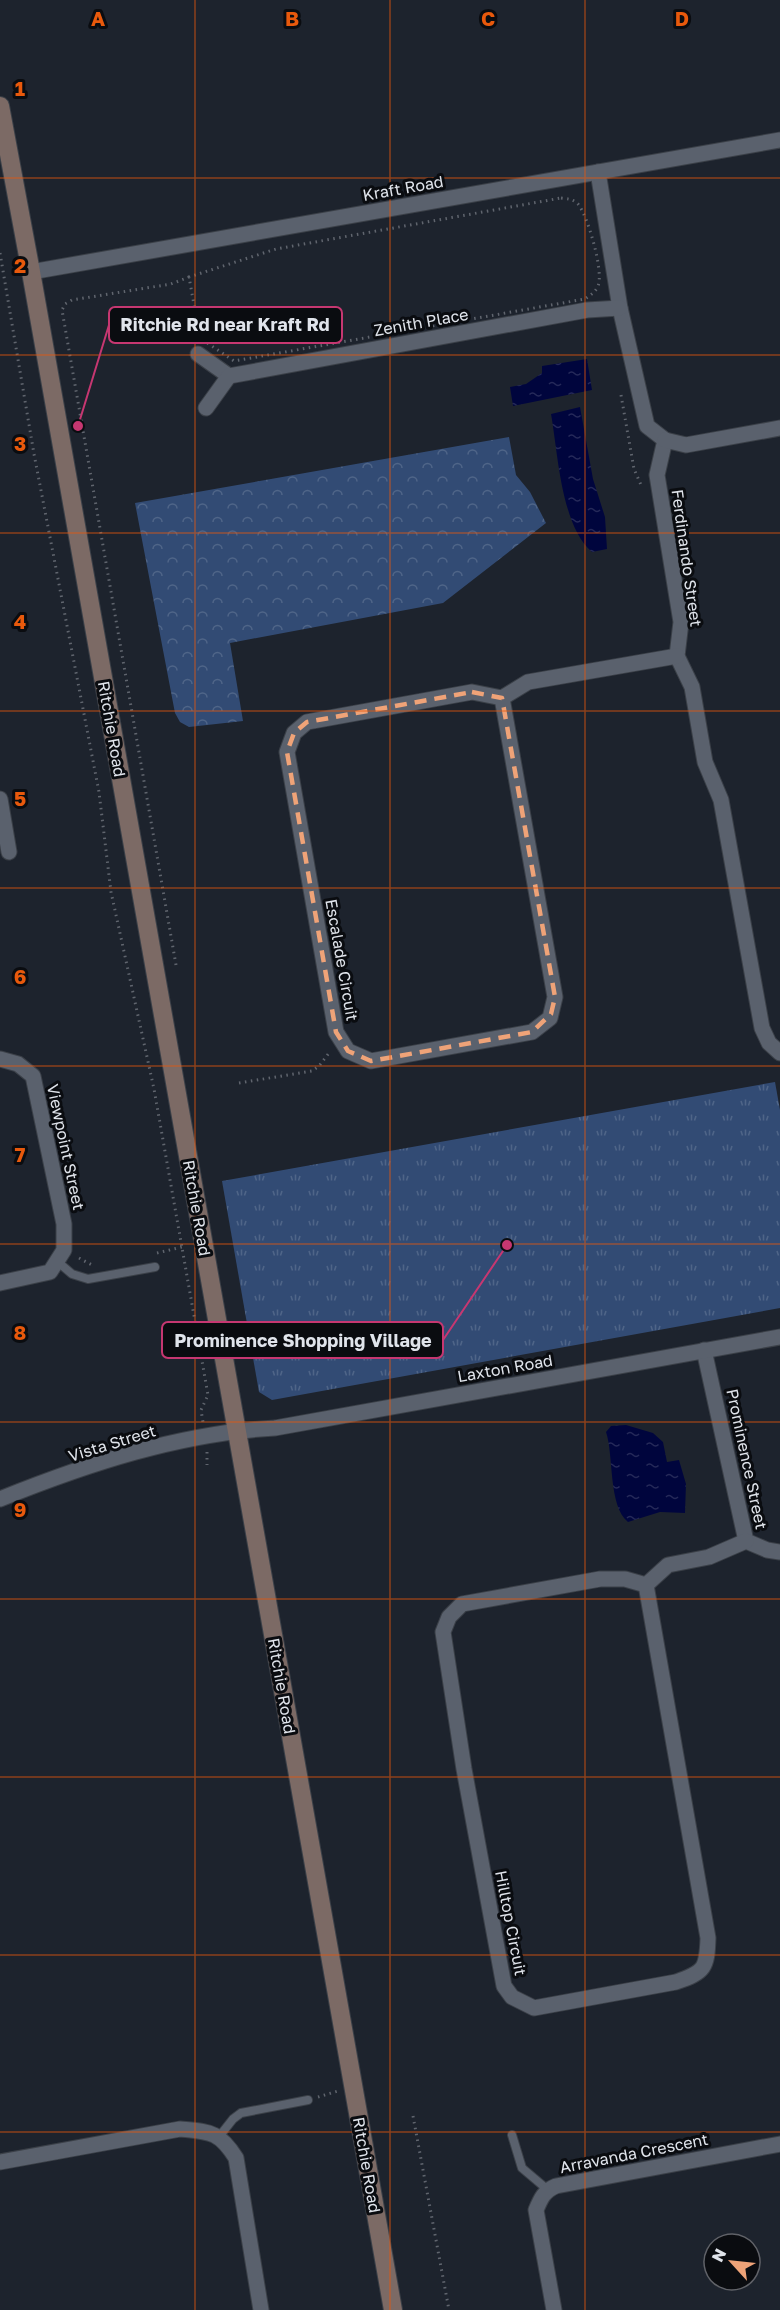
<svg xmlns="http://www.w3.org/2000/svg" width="780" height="2310" viewBox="0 0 780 2310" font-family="'Golos Text',sans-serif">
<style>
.grass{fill:url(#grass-tufts)}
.forest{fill:url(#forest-crowns)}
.water{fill:url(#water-ripples)}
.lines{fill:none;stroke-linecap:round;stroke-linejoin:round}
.lane-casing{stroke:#3b4048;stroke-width:10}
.street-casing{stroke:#3b4048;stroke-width:17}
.secondary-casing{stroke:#3b4048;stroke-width:20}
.path{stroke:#60656e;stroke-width:3;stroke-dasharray:1.5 4.5;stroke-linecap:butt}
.lane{stroke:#5a616d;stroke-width:8}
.street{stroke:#5a616d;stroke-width:15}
.secondary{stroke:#7c6a65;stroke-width:18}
.marked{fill:none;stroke:#efa378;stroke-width:4.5;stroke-dasharray:12 8;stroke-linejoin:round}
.grid{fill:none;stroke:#e8590c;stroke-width:1.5;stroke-opacity:0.55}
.labels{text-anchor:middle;stroke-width:6;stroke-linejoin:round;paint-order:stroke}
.street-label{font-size:16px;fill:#e0e4eb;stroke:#0a0c10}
.grid-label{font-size:20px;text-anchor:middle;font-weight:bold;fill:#e8590c;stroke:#0a0c10;stroke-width:6;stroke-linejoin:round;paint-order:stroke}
.leader{fill:none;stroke:#c63771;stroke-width:2}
.callout-dot{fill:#c63771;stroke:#0a0c10;stroke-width:2}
.callout{fill:#0a0c10;stroke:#c63771;stroke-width:2}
.callout-label{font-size:18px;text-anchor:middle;font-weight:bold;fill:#e0e4eb}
</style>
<defs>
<pattern id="grass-tufts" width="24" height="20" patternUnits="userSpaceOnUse" patternTransform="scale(1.5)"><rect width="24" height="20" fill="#324b74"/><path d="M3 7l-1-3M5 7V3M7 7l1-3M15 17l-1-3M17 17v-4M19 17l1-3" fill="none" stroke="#4f6588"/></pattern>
<pattern id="forest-crowns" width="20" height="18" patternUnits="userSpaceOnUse" patternTransform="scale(1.5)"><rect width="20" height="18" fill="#324b74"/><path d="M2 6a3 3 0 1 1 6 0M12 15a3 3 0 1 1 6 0" fill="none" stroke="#4f6588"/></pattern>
<pattern id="water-ripples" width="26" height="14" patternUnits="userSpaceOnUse" patternTransform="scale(1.5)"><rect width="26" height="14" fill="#00053d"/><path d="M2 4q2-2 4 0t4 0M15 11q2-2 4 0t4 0" fill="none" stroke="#252959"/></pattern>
</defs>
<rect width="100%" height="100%" fill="#1d232d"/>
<path class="grass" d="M775 1082 780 1110V1308L272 1400 259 1392 222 1181Z"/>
<path class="forest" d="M509 437 516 475 530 492 546 523 443 603 230 643 243 721 189 727 180 722 175 713 135 503Z"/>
<g class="water">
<path d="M587 359 592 390 513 406 510 387 526 384 542 373V366Z"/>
<path d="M580 407 593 479 605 517 607 549 592 552C561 526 558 453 551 414Z"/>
<path d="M626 1425 653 1433 663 1442 667 1462 679 1460 686 1484 685 1513 660 1512 628 1522C608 1506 614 1456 606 1432L611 1426Z"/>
</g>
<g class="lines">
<g class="lane-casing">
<g id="lane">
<path d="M58 1262 72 1274 88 1279 155 1267"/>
<path d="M512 2135 522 2168 548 2190"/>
<path d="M218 2138 233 2119 241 2113 308 2100"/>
</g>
</g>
<g class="street-casing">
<g id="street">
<path d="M598 172 620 308 647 426 665 440 657 475 681 622 677 656 692 687 705 762 721 800 762 1028 769 1043 780 1053"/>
<path d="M31 272 780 140"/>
<path d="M198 354 229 376"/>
<path d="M206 408 229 376 587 310 620 308"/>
<path d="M665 440 686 445 780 428"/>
<path d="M502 698 555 997 550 1018 532 1032 371 1061 348 1051 336 1032 287 752 294 733 307 722 472 692 502 698 528 682 677 656"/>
<path d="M0 799 9 852"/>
<path d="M0 1059 18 1064 33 1076 64 1224V1250L50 1272 0 1283"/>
<path d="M704 1350 746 1541 767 1550 780 1552"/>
<path d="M0 1499C87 1464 180 1433 275 1428L780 1337"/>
<path d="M646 1585 708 1938C707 1968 705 1972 676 1982L534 2008 512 1997 504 1986 464 1769 443 1632 449 1617 462 1604 600 1579H625L646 1585 668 1565 709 1557 746 1541"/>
<path d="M0 2162 180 2129C210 2132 219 2131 236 2158L261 2310"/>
<path d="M554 2310 536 2210C541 2198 544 2191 556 2186L780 2144"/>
</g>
</g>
<g class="secondary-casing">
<path id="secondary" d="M0 106 31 272 393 2310"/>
</g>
<g class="path">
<path d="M561 198C568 199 573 199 578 204 588 216 604 272 598 286 595 293 590 295 585 299L234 361 200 338 189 277 276 249Z"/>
<path d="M0 253 34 454 99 792 111 892 154 1089 208 1395 201 1410 203 1422"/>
<path d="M621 395 634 469 641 485"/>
<path d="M176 965 62 310 65 304 72 300 171 284 189 277"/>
<path d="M239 1083 312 1071 319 1066 329 1053"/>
<path d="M157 1253 182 1247"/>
<path d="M79 1258 92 1265"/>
<path d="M207 1452V1465"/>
<path d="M318 2097 338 2091"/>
<path d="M413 2116 449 2310"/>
</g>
<use href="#lane" class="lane"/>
<use href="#street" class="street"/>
<use href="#secondary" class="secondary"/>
</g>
<path class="marked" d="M472 692 502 698 555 997 551 1014 532 1032 371 1061 348 1051 336 1032 287 752 294 733 307 722Z"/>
<path class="grid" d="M195 0V2310M390 0V2310M585 0V2310M0 178H780M0 355H780M0 533H780M0 711H780M0 888H780M0 1066H780M0 1244H780M0 1422H780M0 1599H780M0 1777H780M0 1955H780M0 2132H780"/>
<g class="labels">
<g class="street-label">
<text transform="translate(403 188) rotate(-10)" y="6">Kraft Road</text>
<text transform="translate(421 322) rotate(-10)" y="6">Zenith Place</text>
<text transform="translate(687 558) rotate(82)" y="6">Ferdinando Street</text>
<text transform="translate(112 729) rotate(80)" y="6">Ritchie Road</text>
<text transform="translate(342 960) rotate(80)" y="6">Escalade Circuit</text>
<text transform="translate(66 1147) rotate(78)" y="6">Viewpoint Street</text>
<text transform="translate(197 1208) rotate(80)" y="6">Ritchie Road</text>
<text transform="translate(505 1368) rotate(-10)" y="6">Laxton Road</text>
<text transform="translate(112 1443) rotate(-17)" y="6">Vista Street</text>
<text transform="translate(747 1459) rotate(78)" y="6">Prominence Street</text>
<text transform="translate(282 1686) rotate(80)" y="6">Ritchie Road</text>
<text transform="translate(511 1923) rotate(79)" y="6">Hilltop Circuit</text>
<text transform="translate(634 2153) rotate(-11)" y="6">Arravanda Crescent</text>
<text transform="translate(367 2165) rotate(80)" y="6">Ritchie Road</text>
</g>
</g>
<g class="grid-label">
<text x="98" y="26">A</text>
<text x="292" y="26">B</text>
<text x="488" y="26">C</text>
<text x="682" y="26">D</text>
<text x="20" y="96">1</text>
<text x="20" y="273">2</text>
<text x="20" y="451">3</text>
<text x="20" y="629">4</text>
<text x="20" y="806">5</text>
<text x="20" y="984">6</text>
<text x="20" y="1162">7</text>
<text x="20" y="1340">8</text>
<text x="20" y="1517">9</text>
</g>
<path class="leader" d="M78 426L109 325M507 1245L443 1340"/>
<g class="callout-dot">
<circle cx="78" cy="426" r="6"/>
<circle cx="507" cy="1245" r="6"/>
</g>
<g class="callout">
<rect x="109" y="307" width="233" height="36" rx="6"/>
<rect x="162" y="1322" width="281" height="36" rx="6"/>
</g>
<g class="callout-label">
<text x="225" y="331">Ritchie Rd near Kraft Rd</text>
<text x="303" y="1347">Prominence Shopping Village</text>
</g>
<g transform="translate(732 2262) rotate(297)"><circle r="28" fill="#0a0c10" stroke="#606268" stroke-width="1.5"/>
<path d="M0-4.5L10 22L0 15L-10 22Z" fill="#efa378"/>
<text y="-9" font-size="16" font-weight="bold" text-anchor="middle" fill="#e0e4eb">N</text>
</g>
</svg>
